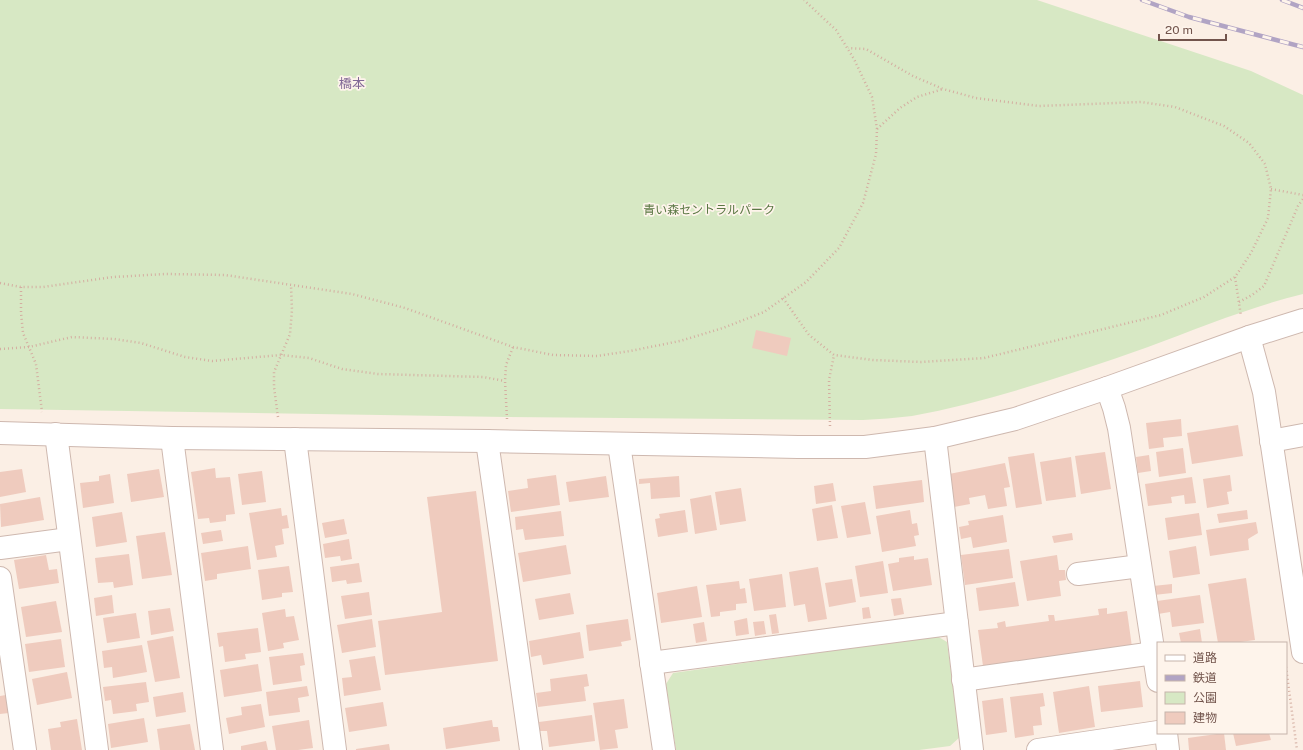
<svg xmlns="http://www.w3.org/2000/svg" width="1303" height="750" viewBox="0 0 1303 750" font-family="'Public Sans','Noto Sans JP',sans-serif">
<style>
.green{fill:#d7e8c4}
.building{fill:#efcbbe}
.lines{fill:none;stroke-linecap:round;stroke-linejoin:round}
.minor-casing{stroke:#ceb8af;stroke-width:24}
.path{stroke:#d4aea1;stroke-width:2.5;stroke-dasharray:1 3;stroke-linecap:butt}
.minor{stroke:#fff;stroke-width:22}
.rail-casing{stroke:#b1a4c4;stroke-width:4.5}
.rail{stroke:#fef4eb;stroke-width:3;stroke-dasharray:9;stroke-linecap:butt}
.labels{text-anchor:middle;stroke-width:3.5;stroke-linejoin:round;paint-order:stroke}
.park-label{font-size:12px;fill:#5b7844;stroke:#fef4eb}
.neighbourhood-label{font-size:13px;fill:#806795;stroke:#fef4eb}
</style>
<rect width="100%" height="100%" fill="#fbefe5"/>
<g class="green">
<path d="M0 0H1037L1251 71 1303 95V294C1250 307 1199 328 1148 347 1071 374 992 401 912 416 896 418 879 419 863 420L507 417 0 409Z"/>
<path d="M937 636 947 642 960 737 950 746 919 750H676L666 684 673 673Z"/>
</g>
<g class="building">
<path d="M756 330 791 338 787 356 752 348Z"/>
<path d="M1181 419 1182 436 1163 438 1164 447 1149 449 1146 423Z"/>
<path d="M1238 425 1243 456 1192 464 1187 433Z"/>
<path d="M1183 448 1186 473 1159 477 1156 452Z"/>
<path d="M1105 452 1111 489 1081 494 1075 456Z"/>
<path d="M1034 453 1042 504 1016 508 1008 457Z"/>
<path d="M1149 455 1151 471 1138 473 1136 457Z"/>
<path d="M1071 457 1076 497 1046 501 1040 462Z"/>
<path d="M1005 463 1010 487 1004 488 1007 506 988 509 985 495 969 498 970 504 954 507 949 474Z"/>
<path d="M215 468 216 478 230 477 235 514 226 515V521L210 523 209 518 198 519 191 472Z"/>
<path d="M22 469 26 492 0 497V472Z"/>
<path d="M159 469 164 497 131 502 127 474Z"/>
<path d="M262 471 266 502 242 505 238 474Z"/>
<path d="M110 474 114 503 83 508 80 483 99 481V476Z"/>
<path d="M556 475 560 505 511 512 508 491 528 488 527 479Z"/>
<path d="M1230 475 1232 491 1227 492 1229 504 1207 508 1203 479Z"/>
<path d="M606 476 609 497 569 502 566 482Z"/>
<path d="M679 476 680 497 651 499 650 483 639 484V479Z"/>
<path d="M1192 477 1196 503 1185 504 1184 495 1171 497 1172 503 1148 506 1145 484Z"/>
<path d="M922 480 924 502 876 509 873 486Z"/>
<path d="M833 483 836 501 816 504 814 486Z"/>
<path d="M741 488 746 521 720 525 715 492Z"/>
<path d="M476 491 498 661 385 675 378 621 442 612 427 497Z"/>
<path d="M711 495 717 530 695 534 690 499Z"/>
<path d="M40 497 44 520 1 527 0 504Z"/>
<path d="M865 502 871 534 847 538 841 506Z"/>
<path d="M832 505 838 538 817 541 812 509Z"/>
<path d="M281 508 282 516 287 515 289 528 282 529 284 544 275 546 277 557 257 560 249 513Z"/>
<path d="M685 510 688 532 658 537 655 519 660 518 659 514Z"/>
<path d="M910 510 912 524 917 523 919 535 914 536 916 546 882 552 876 516Z"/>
<path d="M1247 510 1248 519 1219 523 1217 514Z"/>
<path d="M561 511 564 536 525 540 523 529 516 530 515 517Z"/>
<path d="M122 512 127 542 96 547 92 517Z"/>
<path d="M1199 513 1202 535 1168 540 1165 518Z"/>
<path d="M1003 515 1007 542 973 548 971 537 961 539 959 527 969 525 968 521Z"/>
<path d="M344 519 347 534 325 538 322 523Z"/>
<path d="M1256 522 1258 533 1248 539 1249 550 1210 556 1206 530Z"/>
<path d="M221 530 223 541 203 544 201 533Z"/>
<path d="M165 532 172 575 142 579 136 536Z"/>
<path d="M1072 533 1073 540 1054 543 1052 536Z"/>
<path d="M349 539 352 559 341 561 340 556 325 558 323 544Z"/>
<path d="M566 545 571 574 523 582 518 553Z"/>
<path d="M248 546 251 569 217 574V579L205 581 201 553Z"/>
<path d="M1196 546 1200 574 1173 578 1169 551Z"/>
<path d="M1009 549 1013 578 965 585 961 555Z"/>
<path d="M129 554 133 585 114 588 113 582 98 583 95 558Z"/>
<path d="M46 555 49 570 57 569 59 583 19 589 14 560Z"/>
<path d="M1057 555 1059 570H1065L1066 580 1059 581 1061 596 1027 601 1020 561Z"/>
<path d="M914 556V560L928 558 932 585 893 591 888 564 899 562V558Z"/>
<path d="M883 561 888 593 860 597 855 566Z"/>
<path d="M359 563 362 582 347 584 346 580 332 582 330 567Z"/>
<path d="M289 566 293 592 282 593V597L262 600 258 570Z"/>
<path d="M818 567 827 619 808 622 805 604 794 606 789 572Z"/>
<path d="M782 574 786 607 754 611 749 579Z"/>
<path d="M1246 578 1255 640 1233 643H1218L1208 584Z"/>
<path d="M852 579 856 602 829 607 825 583Z"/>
<path d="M739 581 740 589 745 588 747 603 736 604V610L720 612V616L711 617 706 585Z"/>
<path d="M1015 582 1019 606 979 611 976 588Z"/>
<path d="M1172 584V593L1154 595 1153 586Z"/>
<path d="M697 586 702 617 661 623 657 593Z"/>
<path d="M369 592 372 615 345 619 341 596Z"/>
<path d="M570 593 574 614 539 620 535 599Z"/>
<path d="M112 595 114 613 96 616 94 598Z"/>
<path d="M1200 595 1204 623 1172 627 1170 612 1158 614 1157 601Z"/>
<path d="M901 598 904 614 894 616 891 599Z"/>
<path d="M56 601 62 632 26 637 21 607Z"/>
<path d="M869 607 871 618 863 619 862 608Z"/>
<path d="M170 608 174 631 151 635 148 611Z"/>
<path d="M1107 608V614L1127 611 1132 647 983 666 978 630 998 628 997 623 1005 621 1006 627 1049 621 1048 615H1054L1055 621 1099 615 1098 609Z"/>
<path d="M285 609 286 617 294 616 299 640 283 643 284 648 268 651 262 613Z"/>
<path d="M136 613 140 638 107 643 103 618Z"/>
<path d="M776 614 779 633 772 634 769 615Z"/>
<path d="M747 618 749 634 736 636 734 621Z"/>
<path d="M372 619 376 647 342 653 337 625Z"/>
<path d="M628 619 631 640 621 642 622 646 589 651 586 625Z"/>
<path d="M764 621 766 634 755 636 753 622Z"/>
<path d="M704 622 707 641 696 643 693 624Z"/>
<path d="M258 628 261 652 245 654 246 659 225 662 223 646 219 647 217 633Z"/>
<path d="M1200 629 1202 643H1181L1179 633Z"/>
<path d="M580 632 584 658 543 665 541 655 531 657 529 641Z"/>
<path d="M173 636 180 678 155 682 147 641Z"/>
<path d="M61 639 65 667 29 672 25 644Z"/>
<path d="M142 645 147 672 113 678 112 667 104 668 102 651Z"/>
<path d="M303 653 305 665 300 666 302 681 273 685 269 657Z"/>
<path d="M375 656 381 690 344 696 342 678 352 677 349 660Z"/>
<path d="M258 664 262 691 224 697 220 670Z"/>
<path d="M67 672 72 698 37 705 32 679Z"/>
<path d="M587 674 589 686 584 687 586 701 538 707 536 693 551 691 550 679Z"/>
<path d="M1140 681 1143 707 1101 712 1098 686Z"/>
<path d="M146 682 149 702 136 704 137 711 113 714 111 700 105 701 103 687Z"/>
<path d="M307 686 309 696 298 698 300 712 269 716 266 692Z"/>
<path d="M1089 686 1095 727 1059 733 1053 692Z"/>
<path d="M183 692 186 712 156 717 153 697Z"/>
<path d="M1043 693 1045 706 1040 707 1042 725 1033 726 1034 735 1015 738 1010 697Z"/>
<path d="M6 695 9 713 0 714V696Z"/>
<path d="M1003 698 1007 732 986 735 982 701Z"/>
<path d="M624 699 628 728 615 730 618 748 600 750 593 703Z"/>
<path d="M383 702 387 726 349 732 345 708Z"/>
<path d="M261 704 265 727 229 734 226 718 242 715 241 707Z"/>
<path d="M592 715 595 741 549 747 547 731H540L539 722Z"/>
<path d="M144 718 148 742 111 748 108 724Z"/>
<path d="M77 719 82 750H51L48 729 61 727 60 722Z"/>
<path d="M309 720 313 748 298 750H276L272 726Z"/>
<path d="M492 720 493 727H498L500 741 446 749 443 728Z"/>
<path d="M190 724 195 750H160L157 729Z"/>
<path d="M1224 733 1226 750H1189L1188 738Z"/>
<path d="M1233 733H1269L1271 740 1236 746Z"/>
<path d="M266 741 268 750H241V746Z"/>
<path d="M389 744 390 750H356V749Z"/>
</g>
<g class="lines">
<g class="minor-casing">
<g id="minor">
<path d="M1249 337 1264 392 1303 652"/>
<path d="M1107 388 1114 408 1119 428 1158 681"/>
<path d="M0 433 172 438 487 441 798 447H865L935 438 1015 419 1107 388 1249 337 1303 320"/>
<path d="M56 434 97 750"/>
<path d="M172 438 212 750"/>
<path d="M935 438 972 750"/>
<path d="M295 439 335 750"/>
<path d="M487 441 531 750"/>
<path d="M1271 441 1303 435"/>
<path d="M619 444 664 750"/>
<path d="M0 548 69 539"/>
<path d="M1078 574 1140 566"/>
<path d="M0 578 25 750"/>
<path d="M651 663 957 623"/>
<path d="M963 680 1154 653"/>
<path d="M1166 733 1168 750"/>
<path d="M1038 750 1158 732"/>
</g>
</g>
<g class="path">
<path d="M877 129 900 108 917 97 943 89"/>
<path d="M1271 189 1303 195"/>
<path d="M1235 277 1241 316"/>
<path d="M0 283 21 287H43L113 277 166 274 225 275 352 294 405 308 513 347 553 355 597 356 630 351 680 341 723 328 764 312 806 282 839 248 863 203 876 154 877 129 872 97 854 59 836 30 804 0"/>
<path d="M21 287V313L23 333 36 364 42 412"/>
<path d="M783 298 809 335 834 355 873 360 921 362 984 358 1161 315 1204 297 1235 277 1251 253 1268 218 1271 189 1265 164 1249 143 1224 126 1175 107 1141 102 1039 106 976 98 943 89 913 76 866 49 848 48"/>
<path d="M1239 302 1252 295 1264 286 1298 206 1303 199"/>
<path d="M0 349 29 347 72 337 114 339 141 343 185 357 212 361 281 355 309 358 342 369 378 374 483 377 505 381"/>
<path d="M278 417 274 387V372L290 334 292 310 291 285"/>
<path d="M507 419 505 381 506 365 513 347"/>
<path d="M830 426 829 380 834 355"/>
<path d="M1286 667 1297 750"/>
</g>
<use href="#minor" class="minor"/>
<g class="rail-casing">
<g id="rail">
<path d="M1142 0 1189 17 1303 47"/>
<path d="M1282 0 1303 8"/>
</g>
</g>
<use href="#rail" class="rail"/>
</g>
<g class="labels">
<g class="park-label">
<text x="709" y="214">青い森セントラルパーク</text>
</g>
<g class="neighbourhood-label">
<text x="352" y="88">橋本</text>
</g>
</g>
<rect x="1157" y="642" width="130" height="92" fill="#fef4eb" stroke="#c6b4ab"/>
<rect x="1165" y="655" width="20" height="6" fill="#ffffff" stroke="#c6b4ab"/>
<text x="1193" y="662" font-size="12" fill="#72544c">道路</text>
<rect x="1165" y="675" width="20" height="6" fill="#b1a4c4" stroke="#c6b4ab"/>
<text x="1193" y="682" font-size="12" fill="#72544c">鉄道</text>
<rect x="1165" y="692" width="20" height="12" fill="#d7e8c4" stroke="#c6b4ab"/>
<text x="1193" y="702" font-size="12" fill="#72544c">公園</text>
<rect x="1165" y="712" width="20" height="12" fill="#efcbbe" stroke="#c6b4ab"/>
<text x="1193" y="722" font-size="12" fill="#72544c">建物</text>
<path d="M1159 34v6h67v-6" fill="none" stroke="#72544c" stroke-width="2"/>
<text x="1165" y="34" font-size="12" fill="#72544c" stroke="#fef4eb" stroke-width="3" paint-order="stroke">20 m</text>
</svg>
